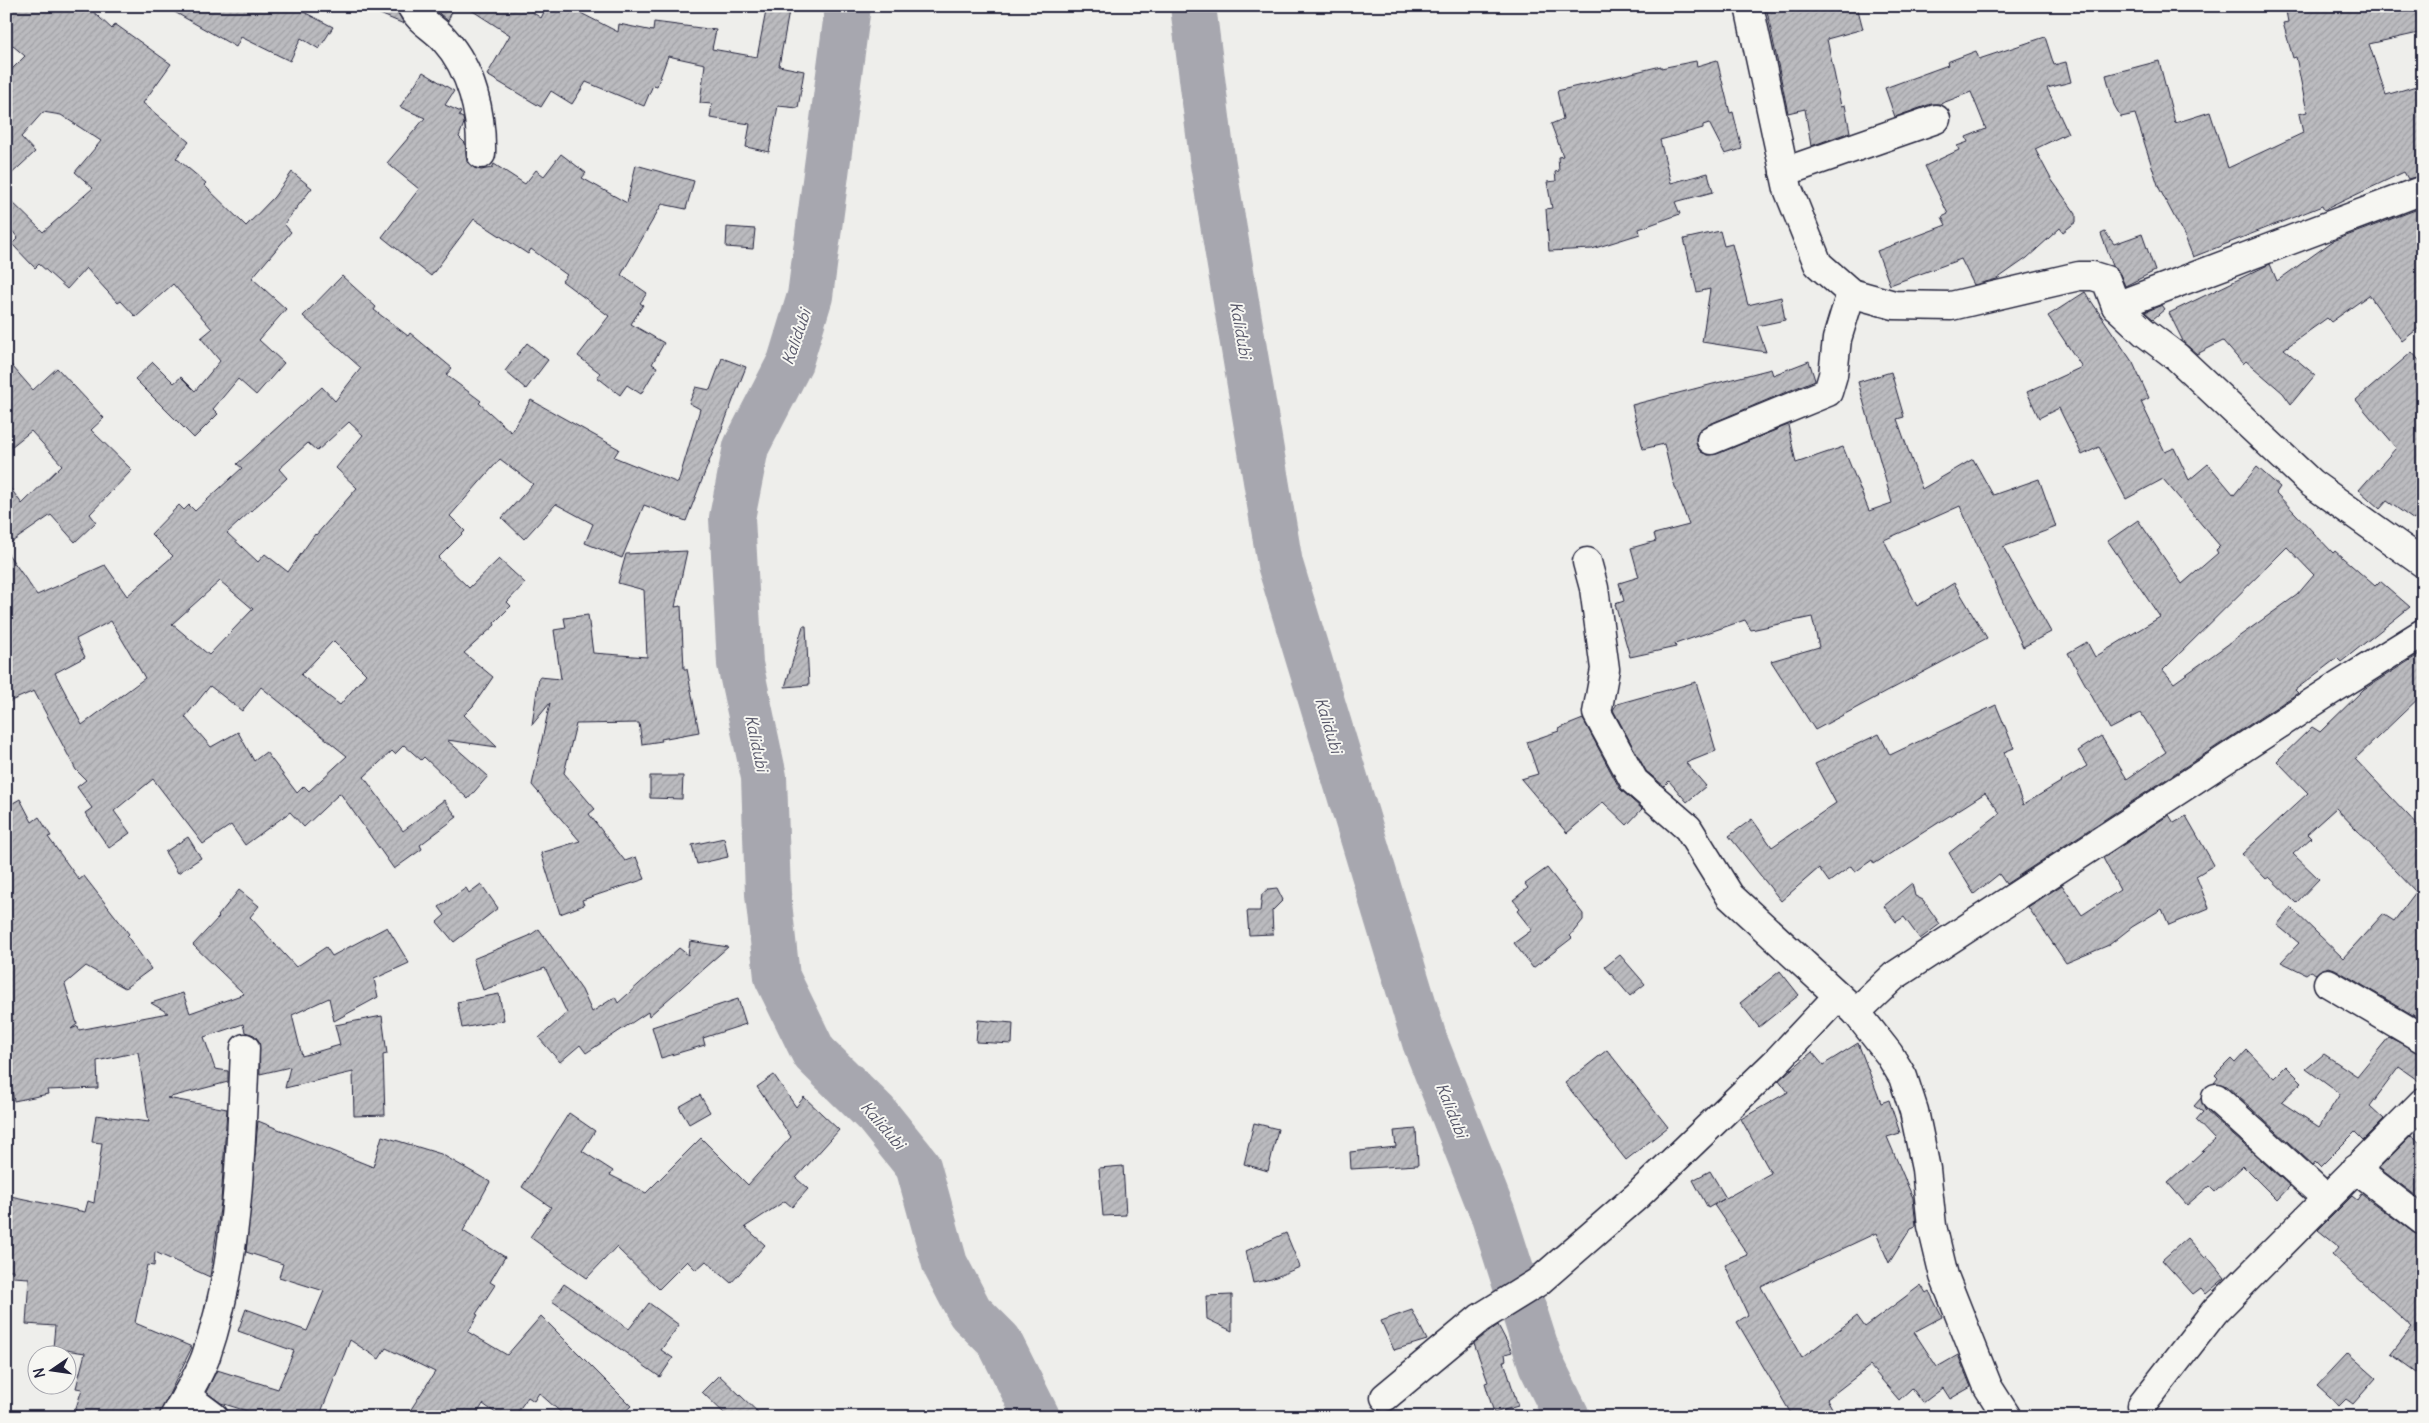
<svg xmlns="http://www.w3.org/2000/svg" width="2429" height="1423" viewBox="0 0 2429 1423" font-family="Delius,sans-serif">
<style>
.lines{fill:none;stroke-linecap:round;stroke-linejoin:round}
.river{stroke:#a7a7af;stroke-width:46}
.building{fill:url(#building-hatch);stroke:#22223b;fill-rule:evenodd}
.minor-casing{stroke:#22223b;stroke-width:31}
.minor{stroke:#f6f6f2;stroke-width:28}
.labels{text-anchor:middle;stroke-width:4;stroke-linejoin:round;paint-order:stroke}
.water-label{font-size:16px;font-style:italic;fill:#575769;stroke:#f6f6f2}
</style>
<defs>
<pattern id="building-hatch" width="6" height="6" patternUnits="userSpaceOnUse" patternTransform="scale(1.25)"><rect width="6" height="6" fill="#bbbbbf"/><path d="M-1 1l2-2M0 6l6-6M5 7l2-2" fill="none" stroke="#a0a0a5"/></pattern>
</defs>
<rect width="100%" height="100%" fill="#eeeeeb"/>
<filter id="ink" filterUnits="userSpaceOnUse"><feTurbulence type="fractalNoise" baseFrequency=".02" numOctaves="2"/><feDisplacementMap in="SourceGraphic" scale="10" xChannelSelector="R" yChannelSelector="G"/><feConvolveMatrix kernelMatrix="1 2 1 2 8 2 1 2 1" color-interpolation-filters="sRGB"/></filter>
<g filter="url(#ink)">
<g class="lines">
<g class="river">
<path d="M848 6 810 296 790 362 746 447 732 518 740 664 764 777 768 894 777 977 814 1053 876 1114 918 1166 945 1264 970 1312 999 1341 1037 1417"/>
<path d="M1193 6 1212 158 1280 564 1425 1042 1493 1214 1541 1364 1567 1417"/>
</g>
</g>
<g class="building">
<path d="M15 6H87L112 29 115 24 171 64 143 103 189 142 176 158 206 183 204 185 246 226 274 197 292 172 312 188 284 224 291 232 252 278 286 309 259 340 284 363 256 395 238 379 213 409 218 414 194 438 135 379 153 362 174 383 181 377 195 391 220 361 201 338 212 329 173 284 136 317 121 301 118 303 86 268 67 289 39 264 35 268 12 244 18 238 6 223V196L43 232 93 188 75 172 101 141 61 115 43 112 21 137 35 152 6 179V75L25 56 6 40V16Z"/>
<path d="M164 6H292L333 27 319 49 301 38 290 61 241 37 236 47Z"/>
<path d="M395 6 404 24 363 7V6Z"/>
<path d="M431 6H454L448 21Z"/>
<path d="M465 6H523L541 18 547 6H567L618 32 619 24 653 31 654 22 716 30 712 49 757 57 767 6H790L779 66 804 71 798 108 778 106 769 152 746 147 750 124 710 118 712 104 700 103 705 64 668 56 657 86 653 85 644 106 586 82 572 104 551 91 541 107 487 75 510 35Z"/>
<path d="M1766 6H1857L1863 29 1827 39 1841 106 1845 105 1850 132 1811 146 1805 109 1788 113Z"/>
<path d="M2285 6H2423V32L2369 44 2386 95 2423 84V175L2408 179 2404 172 2324 210 2322 206 2193 257 2185 237 2159 188 2135 114 2121 117 2114 105 2106 75 2159 61 2175 123 2210 112 2228 168 2303 133 2299 114 2307 112 2296 57 2293 58 2283 23 2288 22Z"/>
<path d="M2045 37 2054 65 2066 62 2071 82 2047 88 2068 133 2035 149 2051 179 2076 214V222L2063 232 2060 228 2027 258 1997 279 1974 285 1961 259 1890 285 1877 251 1946 225 1942 217 1948 214 1925 166 1959 150 1957 146 1968 142 1966 137 1986 129 1971 92 1940 104H1931L1895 117 1885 88 1948 65 1947 62 1976 51 1979 59Z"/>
<path d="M1717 60 1730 113 1733 112 1742 149 1725 154 1709 123 1703 125V128L1660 140 1671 183 1708 173 1713 192 1675 202 1680 214 1639 229 1640 234 1592 249 1549 251 1546 209 1552 208 1547 182 1556 181 1555 172 1559 171 1558 157 1563 156 1551 124 1563 119 1557 91 1661 66V68L1696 61 1697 66Z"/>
<path d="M423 72 454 91 445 105 461 112 459 116 463 118 464 123 459 137 465 143 467 162 474 168 481 170 492 168 494 164 525 184 536 170 544 176 561 154 586 173 582 178 627 203 636 165 694 181 686 209 662 204 621 275 647 293 640 303 643 305 631 324 664 343 652 364 657 367 641 394 627 385 620 395 597 377 600 373 578 356 609 316 562 281 567 275 531 249 528 254 474 219 431 276 382 237 419 189 387 163 425 118 400 107Z"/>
<path d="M2418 209 2423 216V325L2402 341 2369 295 2331 322 2327 318 2284 349 2315 375 2291 404 2283 393 2246 361 2243 364 2223 341 2197 354 2184 343 2169 313 2270 264 2277 281 2333 241Z"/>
<path d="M727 227 755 229 753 249 726 247Z"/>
<path d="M1720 231 1724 246 1732 244 1748 305 1781 297 1785 320 1757 326 1766 352 1702 342 1710 289 1697 292 1684 239Z"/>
<path d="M2105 232 2114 244 2142 234 2155 271 2125 286 2120 274 2113 266 2101 234Z"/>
<path d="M342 276 376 307 374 310 408 336 410 333 452 368 446 375 481 401 479 403 511 432 531 400 619 449 614 457 678 483 700 409 689 403 696 387 710 390 722 358 746 367 686 521 644 505 622 558 585 543 593 524 556 504 524 539 502 518 533 484 500 459 450 516 465 531 438 558 469 588 499 559 525 583 507 602 511 606 494 623 495 625 464 653 493 677 473 706 464 715 497 747 447 740 488 776 468 799 424 757 421 760 404 745 395 754 392 751 364 777 403 831 444 800 457 817 420 845 422 849 394 869 340 793 304 827 290 812 245 845 231 825 203 844 153 779 114 811 130 833 109 848 85 813 92 808 77 787 86 780 76 770 34 691 6 703V551L37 595 105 565 127 596 173 556 151 534 179 505 184 510 189 505 195 511 242 468 237 464 322 387 335 401 361 368 303 316ZM349 422 363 435 336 468 357 488 316 535 315 534 288 572 265 554 258 562 227 533 287 478 279 469 308 443 317 451ZM220 581 253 609 209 655 172 624ZM111 621 145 678 82 725 55 673 85 657 76 639ZM333 641 366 674 340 705 301 675ZM210 686 242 711 261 687 347 756 309 791 304 786 297 793 266 752 254 761 238 732 211 747 185 717Z"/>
<path d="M2085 292 2133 363 2149 398 2141 402 2165 452 2174 448 2189 480 2208 464 2234 495 2257 467 2280 487 2276 493 2333 553 2335 551 2375 586 2380 581 2410 607 2341 662 2337 658 2295 690 2298 693 2006 884 1999 874 1974 894 1949 853 2000 813 1985 793 1874 864 1872 860 1855 872 1851 866 1829 882 1819 868 1781 901 1729 836 1752 819 1772 847 1836 803 1815 764 1879 734 1890 755 1996 705 2014 748 2004 752 2023 805 2087 766 2078 751 2101 736 2127 779 2166 752 2141 713 2110 729 2068 653 2087 642 2095 657 2160 617 2108 541 2138 520 2182 584 2218 553 2216 550 2220 546 2163 479 2126 499 2099 447 2082 455 2059 408 2039 418 2027 392 2082 367 2048 316ZM2287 547 2314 575 2297 595 2174 683 2163 670Z"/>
<path d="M2162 305 2165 309 2153 319 2145 312Z"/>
<path d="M527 343 548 360 526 389 505 371Z"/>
<path d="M2412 352 2423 365V508L2414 520 2387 501 2380 509 2359 490 2396 448 2356 400Z"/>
<path d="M6 359 33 390 57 368 104 418 91 430 132 470 90 514 96 522 75 542 51 515 6 546V482L22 504 62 465 31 431 6 451Z"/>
<path d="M1809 361 1815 380 1705 426 1698 431 1696 438 1697 446 1701 452 1708 455 1717 454 1788 425 1796 463 1843 447 1869 511 1892 503 1858 382 1891 372 1904 417 1897 419 1922 489 1973 459 1993 495 2039 479 2056 527 2003 547 2051 632 2023 647 1960 506 1884 540 1917 606 1954 583 1987 638 1815 730 1771 661 1819 647 1812 617 1751 630 1745 620 1675 644 1676 647 1630 657 1615 604 1624 601 1619 583 1639 577 1631 548 1656 541 1654 534 1689 525 1673 481 1664 444 1643 449 1632 405 1771 369 1773 375Z"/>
<path d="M687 551 675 607 681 606 684 669H687L699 732 661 739 662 741 642 744 639 723 576 724 564 773 595 809 589 814 625 861 636 857 645 879 582 900 584 905 560 914 541 853 580 841 532 785 550 703 532 725 539 677 561 679 554 630 566 628 564 618 588 615 593 653 647 657 644 590 618 583 626 554Z"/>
<path d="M803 626H806L809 685 785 687Z"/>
<path d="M2423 652V694L2355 759 2423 831V1021L2335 969 2328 967 2316 974 2310 971 2306 974 2281 962 2299 943 2277 925 2291 908 2343 958 2383 914 2394 921 2416 892 2336 808 2307 834 2311 838 2293 854 2319 879 2296 903 2269 877 2266 879 2242 854 2308 793 2277 761 2312 727 2320 732 2364 689Z"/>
<path d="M1696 682 1716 751 1686 763 1706 786 1687 802 1669 781 1664 786 1646 771 1613 710 1617 704Z"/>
<path d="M1583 719 1620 789 1642 809 1627 825 1603 802 1567 833 1521 779 1538 774 1527 742 1559 731 1558 729Z"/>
<path d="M650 776H683L682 799 650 798Z"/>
<path d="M20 799 32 822 39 817 51 836 48 837 79 880 84 876 129 934 127 936 151 969 125 988 86 966 65 984 77 1024 71 1029 78 1026 79 1030 168 1013 151 1003 183 993 190 1013 244 994 193 945 219 917 218 916 239 890 259 906 250 917 296 967 326 947 332 956 387 927 409 963 374 979 378 997 334 1021 329 998 292 1015 302 1056 340 1045 335 1025 382 1016 387 1054 383 1055 385 1115 354 1116 353 1072 285 1088 290 1067 260 1074 259 1041 254 1035 245 1032 243 1024 204 1037 215 1069 228 1071V1082L167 1098 227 1109 221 1202 210 1277 155 1252 154 1266 147 1265 135 1323 192 1347 158 1417H94L75 1411 82 1389 76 1388 85 1353 53 1348 55 1326 26 1324 29 1278 13 1277V1270H6V1195L85 1212 88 1201 94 1203 102 1143 92 1142 96 1115 149 1122 138 1052 97 1061 98 1088 47 1090 48 1094 14 1101 6 1059V807Z"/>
<path d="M2169 815 2174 823 2186 816 2214 865 2196 876 2209 908 2169 925 2162 909 2132 927 2109 945 2066 963 2028 907 2062 885 2082 915 2120 890 2103 858Z"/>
<path d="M188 837 201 858 178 873 165 852Z"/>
<path d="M724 838 728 857 697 864 692 845Z"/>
<path d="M1547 868 1583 914V920L1570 936 1572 938 1533 968 1514 943 1532 930 1517 911 1520 908 1513 900 1528 888 1525 884Z"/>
<path d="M1912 883 1915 896 1923 900 1940 924 1920 939 1904 917 1896 922 1884 906Z"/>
<path d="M481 884 498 908 454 942 437 922 445 915 439 907 466 888 469 893Z"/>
<path d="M1277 888 1283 900 1272 911 1273 934 1249 935 1247 911H1260L1262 894 1268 889Z"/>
<path d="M539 929 582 990 592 1012 615 997 618 1003 679 948 688 955 690 941 728 947 649 1016 648 1012 586 1053 580 1045 560 1062 539 1038 567 1013 545 968 483 990 473 959 529 936Z"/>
<path d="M1620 955 1645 984 1630 996 1605 967Z"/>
<path d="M1780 971 1799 995 1759 1027 1740 1003Z"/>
<path d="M499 994 504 1020 462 1028 457 1002Z"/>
<path d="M738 999 746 1024 703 1038 705 1045 661 1058 652 1027Z"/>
<path d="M978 1020 1013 1023 1012 1044 976 1042Z"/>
<path d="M2389 1037 2423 1055V1084L2399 1067 2370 1106 2384 1119 2363 1140 2355 1132 2320 1167 2315 1162 2313 1165 2227 1086 2214 1083 2218 1078 2215 1075 2231 1059 2235 1063 2247 1050 2274 1078 2286 1066 2302 1082 2281 1102 2319 1127 2340 1094 2306 1069 2324 1054 2357 1076Z"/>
<path d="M1858 1043 1881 1103 1889 1100 1900 1133 1887 1137 1913 1198 1916 1226 1911 1228 1889 1263 1876 1233 1761 1287 1802 1358 1857 1316 1865 1327 1921 1285 1926 1293 1929 1291 1942 1317 1914 1332 1937 1367 1958 1355 1971 1387 1950 1399 1943 1388 1923 1403 1912 1388 1899 1400 1870 1366 1827 1399 1837 1417H1793L1737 1322 1748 1315 1725 1265 1748 1255 1714 1205 1724 1199 1708 1208 1693 1180 1710 1171 1726 1198 1771 1173 1741 1119 1788 1092 1779 1080 1812 1052 1823 1065Z"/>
<path d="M1607 1050 1668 1127 1626 1160 1565 1083Z"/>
<path d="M774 1075 796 1107 804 1097 839 1130 796 1178 808 1189 792 1207 785 1201 745 1227 765 1245 731 1283 706 1261 696 1270 687 1261 659 1289 616 1247 587 1278 530 1237 551 1207 522 1187 569 1113 595 1131 582 1151 613 1171 610 1175 646 1193 701 1138 748 1185 791 1137 757 1087Z"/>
<path d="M700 1095 710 1112 689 1124 679 1107Z"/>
<path d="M2201 1098 2205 1110 2290 1186 2277 1200 2243 1166 2215 1192 2209 1186 2187 1205 2168 1183 2215 1140 2196 1120 2203 1112 2194 1106Z"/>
<path d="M258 1121 373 1167 382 1136 441 1154 490 1182 463 1231 505 1257 490 1282 495 1285 476 1314 478 1315 468 1332 507 1355 541 1316 631 1406 619 1417H566L539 1393 534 1401 528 1397 514 1417H501L483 1404 475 1417H406L435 1372 386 1348 379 1359 350 1340 319 1417H266L221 1403 206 1392 217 1370 278 1389 294 1351 238 1331 246 1309 307 1331 324 1291 279 1277 283 1264 246 1252Z"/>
<path d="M1254 1123 1278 1129 1268 1171 1244 1164Z"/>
<path d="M1416 1129 1418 1165 1351 1169 1350 1152 1396 1147 1394 1131Z"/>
<path d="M2411 1136 2423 1145V1201L2379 1168Z"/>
<path d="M1123 1166 1126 1215 1103 1216 1099 1168Z"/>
<path d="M2361 1194 2414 1233 2423 1236V1377L2391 1354 2412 1327 2332 1255 2339 1247 2318 1230 2352 1196 2357 1200Z"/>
<path d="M1286 1233 1300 1267 1271 1279 1253 1283 1246 1251Z"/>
<path d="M2187 1238 2205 1258 2207 1256 2225 1278 2206 1294 2201 1288 2193 1294 2162 1260Z"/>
<path d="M564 1284 629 1329 649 1303 679 1325 661 1350 673 1358 660 1377 552 1301Z"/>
<path d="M1232 1295V1331L1207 1319 1206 1296Z"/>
<path d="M1412 1310 1427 1340 1394 1350 1381 1321Z"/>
<path d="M1498 1325 1512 1352 1505 1354 1506 1361H1504L1518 1406 1494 1413 1485 1383 1488 1382 1474 1343Z"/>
<path d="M2348 1353 2376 1378 2353 1404 2346 1399 2339 1406 2317 1386Z"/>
<path d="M719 1375 763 1417H728L702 1392Z"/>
</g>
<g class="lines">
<g class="minor-casing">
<g id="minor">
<path d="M411 6C419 21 433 27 444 39 472 70 482 114 481 154"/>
<path d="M1749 6 1788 189 1818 264 1851 293 1894 305 1951 306 2079 276H2093L2106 280 2116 306 2144 332 2177 357 2311 483 2423 563"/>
<path d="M1784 172 1936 119"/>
<path d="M2116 306 2423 190"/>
<path d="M1711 440 1828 392 1833 375 1837 339 1851 293"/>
<path d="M1587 562 1594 588 1605 669 1597 713 1634 781 1688 828 1730 896 1856 1012 1894 976 2327 693 2423 633"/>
<path d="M2328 983 2423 1039"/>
<path d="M1856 1012 1889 1054 1903 1077 1914 1111 1926 1169 1932 1226 1944 1276 1988 1387 2007 1417"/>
<path d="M2216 1098 2326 1198"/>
<path d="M2355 1169 2423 1221"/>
<path d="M186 1396 214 1417"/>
<path d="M1385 1397 1480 1318 1538 1282 1637 1196 1775 1063 1838 996"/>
<path d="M2142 1405 2215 1311 2423 1102"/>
<path d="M174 1417C185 1397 198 1378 206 1356 239 1261 241 1147 245 1048"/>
</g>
</g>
<use href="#minor" class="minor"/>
</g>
</g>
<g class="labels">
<g class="water-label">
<text transform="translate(1241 330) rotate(80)" y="6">Kalidubi</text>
<text transform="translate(796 337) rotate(-71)" y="6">Kalidubi</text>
<text transform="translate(1329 725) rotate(73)" y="6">Kalidubi</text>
<text transform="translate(757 743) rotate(78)" y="6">Kalidubi</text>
<text transform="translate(1452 1110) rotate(68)" y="6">Kalidubi</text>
<text transform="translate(883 1125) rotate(49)" y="6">Kalidubi</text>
</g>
</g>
<rect width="2429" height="1423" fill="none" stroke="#f6f6f2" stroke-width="25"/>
<rect x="12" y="12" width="2404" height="1398" fill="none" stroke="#22223b" stroke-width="2" filter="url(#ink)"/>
<g transform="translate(52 1370) rotate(257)"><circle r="24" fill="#f6f6f2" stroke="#a1a1a9"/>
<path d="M0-4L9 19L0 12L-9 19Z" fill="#22223b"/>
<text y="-8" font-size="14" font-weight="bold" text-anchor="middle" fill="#22223b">N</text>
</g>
</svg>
